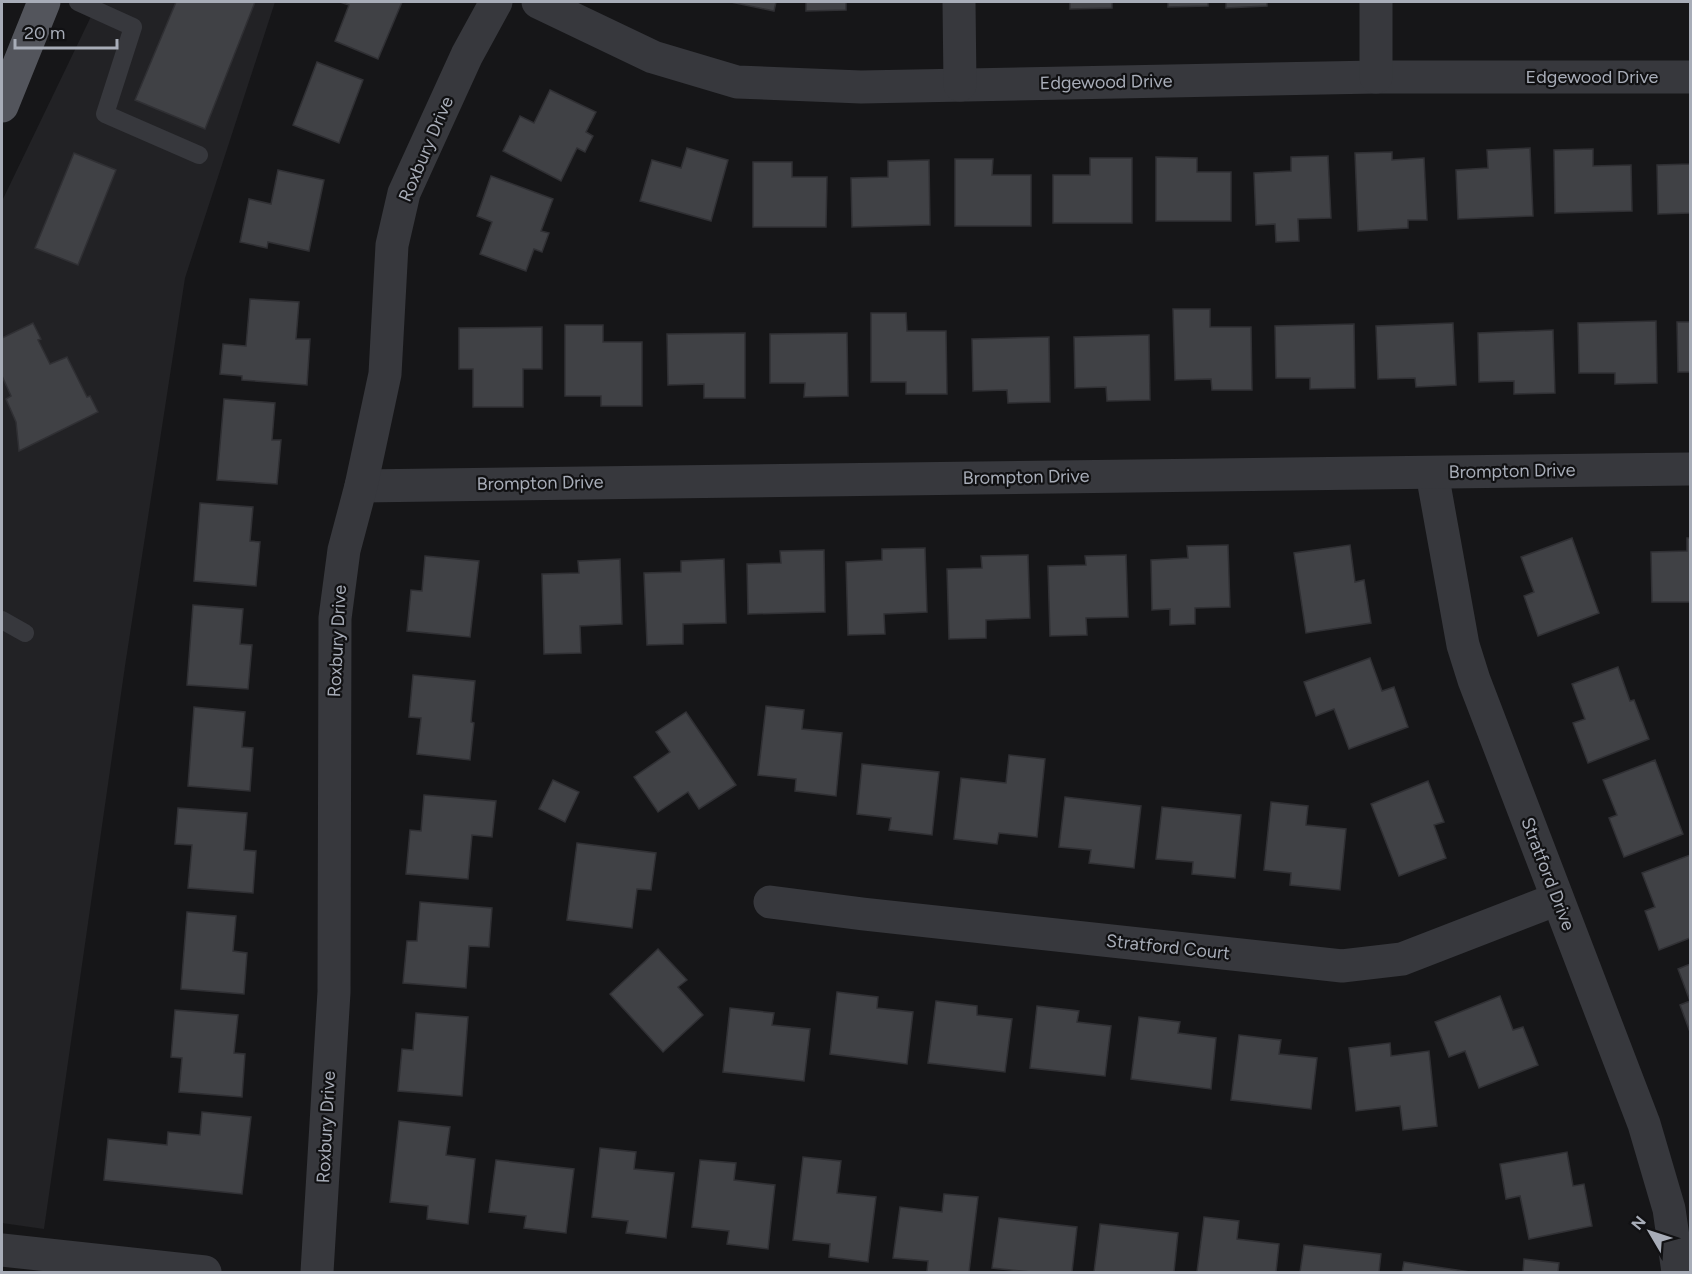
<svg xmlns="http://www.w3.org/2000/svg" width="1692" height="1274" viewBox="0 0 1692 1274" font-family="Figtree,sans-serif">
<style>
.built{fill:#222225}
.building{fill:#404145;stroke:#303034;stroke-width:1.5}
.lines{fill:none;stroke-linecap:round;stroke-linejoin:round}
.lane{stroke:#37383d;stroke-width:18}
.street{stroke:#37383d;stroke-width:33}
.primary{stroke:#53555c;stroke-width:33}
.labels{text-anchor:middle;stroke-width:4.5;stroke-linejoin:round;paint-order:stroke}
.street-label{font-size:18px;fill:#a8adb8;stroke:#111113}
</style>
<rect width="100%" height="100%" fill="#161618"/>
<path class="built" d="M98 2H275L185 278 125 666 44 1229 2 1223V201Z"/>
<g class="building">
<path d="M176 2H255L205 129 135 100Z"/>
<path d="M340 2H402L378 59 335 41 349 5Z"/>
<path d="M731 2H776L774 11Z"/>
<path d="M806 2H846V10L806 11Z"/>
<path d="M1070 2H1112V8L1070 9Z"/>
<path d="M1168 2H1208V6L1168 7Z"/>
<path d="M1226 2H1267V6L1226 8Z"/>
<path d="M317 62 363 80 339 143 293 125Z"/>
<path d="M550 90 596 112 586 132 593 136 585 152 577 148 561 181 503 151 520 116 534 123Z"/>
<path d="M687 148 728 160 711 221 640 201 652 160 681 168Z"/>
<path d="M1530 148 1533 216 1458 219 1456 170 1488 168 1487 150Z"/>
<path d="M1690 148V213L1658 214 1657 165 1690 164Z"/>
<path d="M1593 149V166L1631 165 1632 211 1555 213 1554 150Z"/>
<path d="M1392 152V160L1424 158 1427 220H1408V228L1358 231 1355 153Z"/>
<path d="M74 153 116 170 78 265 35 248Z"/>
<path d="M1328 156 1331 218 1298 219 1299 241 1276 242 1275 224 1256 225 1254 173 1291 171V157Z"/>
<path d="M1156 157 1197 158V172H1231V221H1156Z"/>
<path d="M1090 158H1132V223H1053V175H1090Z"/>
<path d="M955 159H993L992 175H1031V226H955Z"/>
<path d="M929 160 930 225 852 227 851 178 888 177V161Z"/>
<path d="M753 162H792V177H827L826 227H753Z"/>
<path d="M278 170 324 180 309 251 268 242 267 248 240 242 249 199 271 204Z"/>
<path d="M491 176 553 199 541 231 549 233 542 252 534 249 526 271 480 254 492 222 477 216Z"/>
<path d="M250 299 299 302 296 339H310L307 385 242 380V376L220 374 223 344 246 346Z"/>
<path d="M1173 309H1210V327H1251L1252 390H1212L1211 379 1175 380Z"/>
<path d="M871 313H906L907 331H946L947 394H906V382H871Z"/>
<path d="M1656 321 1657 383 1615 384V373H1579L1578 323Z"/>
<path d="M1677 322H1690V372H1678Z"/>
<path d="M33 323 41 339 38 340 50 364 67 357 87 397 90 396 98 412 19 451 16 422 6 399 11 396 2 376V338Z"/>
<path d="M1453 323 1456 385 1416 387 1415 378 1378 379 1376 326Z"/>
<path d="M1354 324 1355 388 1310 389V378H1276L1275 326Z"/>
<path d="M565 325H603V342H642V406H601V396H565Z"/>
<path d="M542 327V369H523V407H473V369H459V328Z"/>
<path d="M1553 330 1555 393 1514 394V381L1479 382 1478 333Z"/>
<path d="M745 333V398H704V384L668 385 667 334Z"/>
<path d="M847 333 848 396 804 397 805 383H770V334Z"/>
<path d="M1149 335 1150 400 1107 401 1106 387 1075 388 1074 337Z"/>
<path d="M1049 337 1050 402 1008 403 1007 390 973 391 972 339Z"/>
<path d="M224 399 275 403 272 440H281L277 484 217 480Z"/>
<path d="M200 503 253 507 250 541 260 542 256 586 194 581Z"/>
<path d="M1572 538 1599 613 1538 636 1524 596 1534 592 1521 557Z"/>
<path d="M1687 538H1690V602H1652L1651 552 1687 551Z"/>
<path d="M1228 545 1230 607 1195 608V624L1170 625V609L1152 610 1151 560 1188 558 1187 546Z"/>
<path d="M1350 545 1355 582 1364 580 1371 623 1306 633 1294 553Z"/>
<path d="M925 548 927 612 884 614 885 634 848 635 846 562 882 560V549Z"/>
<path d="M824 550 825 612 748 614 747 564 781 563 780 551Z"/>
<path d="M1028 555 1030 618 986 620V638L949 639 947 569 982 568 981 556Z"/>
<path d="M1126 555 1128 617 1086 618 1087 635 1050 636 1048 566 1086 565 1085 556Z"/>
<path d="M425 556 479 561 470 637 407 631 411 590 422 591Z"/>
<path d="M620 559 622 624 580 626 581 653 544 654 542 574 579 573 578 561Z"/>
<path d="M724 559 726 623 683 624V644L647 645 644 573 681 572V561Z"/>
<path d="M193 605 243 609 240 644 252 645 248 689 187 685Z"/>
<path d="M1370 658 1382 691 1394 687 1408 727 1349 749 1334 709 1316 716 1304 682Z"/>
<path d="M1618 667 1630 701 1634 700 1649 739 1588 763 1573 723 1585 719 1572 684Z"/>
<path d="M413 675 475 681 471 722 474 723 470 760 417 754 421 718 409 717Z"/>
<path d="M766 706 804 710 802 729 842 733 836 796 795 791 796 779 758 775Z"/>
<path d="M194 707 245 712 242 747 253 748 250 791 188 786Z"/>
<path d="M686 712 736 785 699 809 688 792 658 812 634 777 670 752 656 732Z"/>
<path d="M1009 755 1045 759 1037 837 999 833 997 844 954 839 961 778 1006 783Z"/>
<path d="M1655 760 1683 834 1624 857 1609 818 1617 815 1603 780Z"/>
<path d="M862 764 939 772 932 835 889 830 891 818 857 814Z"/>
<path d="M553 780 579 792 565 822 539 809Z"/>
<path d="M1428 781 1444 822 1434 825 1446 858 1399 876 1371 804Z"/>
<path d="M424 795 496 801 492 837 472 835 468 879 406 874 410 830 421 831Z"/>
<path d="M1065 797 1141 806 1134 868 1089 863 1091 850 1059 847Z"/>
<path d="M1271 802 1308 806 1306 825 1346 829 1340 890 1290 885 1291 873 1264 870Z"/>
<path d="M1162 807 1241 815 1235 878 1192 874 1193 862 1156 859Z"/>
<path d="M178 808 247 813 244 850 256 851 253 893 188 888 192 845 175 844Z"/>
<path d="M577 843 656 853 651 890 637 889 632 928 567 920Z"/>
<path d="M1690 855V938L1659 950 1645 911 1655 907 1642 873Z"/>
<path d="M420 902 492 908 489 947 469 946 466 988 403 983 407 941H417Z"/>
<path d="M187 912 236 916 233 951 247 953 244 994 181 989Z"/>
<path d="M658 949 687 980 678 987 703 1015 663 1052 610 994Z"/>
<path d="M1690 964V1032L1680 1005 1690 1001 1678 969Z"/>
<path d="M837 992 878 997 877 1008 913 1012 907 1064 830 1054Z"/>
<path d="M1500 996 1513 1030 1523 1027 1538 1065 1479 1088 1465 1051 1449 1057 1435 1022Z"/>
<path d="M936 1001 977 1006V1015L1012 1019 1005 1072 928 1063Z"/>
<path d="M1037 1006 1079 1011 1077 1022 1111 1026 1105 1076 1030 1068Z"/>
<path d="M730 1008 774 1013 772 1025 810 1029 804 1081 723 1072Z"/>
<path d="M175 1010 238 1015 234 1053 245 1054 242 1097 179 1092 182 1058 171 1057Z"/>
<path d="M416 1013 468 1017 462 1096 398 1091 402 1049 413 1050Z"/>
<path d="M1139 1017 1180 1022 1178 1033 1216 1038 1211 1089 1131 1079Z"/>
<path d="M1239 1035 1281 1040 1279 1054 1317 1058 1311 1109 1231 1100Z"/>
<path d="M1390 1043 1391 1056 1429 1051 1437 1126 1403 1130 1400 1106 1356 1111 1349 1048Z"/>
<path d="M202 1112 251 1117 242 1194 104 1180 108 1139 167 1145 168 1132 200 1135Z"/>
<path d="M399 1121 450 1127 446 1155 475 1159 468 1224 427 1219 428 1206 390 1202Z"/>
<path d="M600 1148 636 1152 634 1169 674 1173 666 1238 626 1233 628 1221 592 1217Z"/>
<path d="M1567 1152 1573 1186 1584 1184 1592 1226 1529 1239 1520 1196 1506 1199 1500 1164Z"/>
<path d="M803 1157 841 1161 837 1193 876 1197 868 1262 829 1257 830 1244 793 1240Z"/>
<path d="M496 1160 574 1169 566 1233 524 1228 526 1216 489 1212Z"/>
<path d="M700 1160 736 1163 734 1180 775 1185 768 1249 727 1244 729 1231 692 1227Z"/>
<path d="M944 1194 978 1197 969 1272H927L928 1261 893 1258 900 1207 942 1212Z"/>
<path d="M1204 1217 1239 1221 1237 1239 1279 1244 1276 1272H1197Z"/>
<path d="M999 1218 1077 1227 1072 1272H1031L992 1268Z"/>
<path d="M1100 1224 1178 1233 1174 1272H1094Z"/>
<path d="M1304 1245 1381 1254 1379 1272H1300Z"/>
<path d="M1524 1259 1559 1263 1558 1272H1523Z"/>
<path d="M1404 1262 1470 1272H1402Z"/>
</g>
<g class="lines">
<g class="lane">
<path d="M78 2 133 27 105 114 199 155"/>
<path d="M2 620 25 633"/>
</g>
<g class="street">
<path d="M538 2 653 57 737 82 861 87 1376 77H1690"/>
<path d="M959 2 960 85"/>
<path d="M1376 2V77"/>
<path d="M1432 473 1463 645 1474 680 1644 1124 1669 1209 1678 1272"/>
<path d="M361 486 1690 469"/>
<path d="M770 902 863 914 1342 966 1402 959 1557 899"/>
<path d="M2 1250 205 1272"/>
<path d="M317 1272 334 992 335 618 344 550 361 486 385 374 392 245 404 193 467 55 496 2"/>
</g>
<path class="primary" d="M2 106 44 2"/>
</g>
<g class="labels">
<g class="street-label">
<text x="1592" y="83">Edgewood Drive</text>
<text transform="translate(1106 82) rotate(-1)" y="6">Edgewood Drive</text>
<text transform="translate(426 149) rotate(-67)" y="6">Roxbury Drive</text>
<text transform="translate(1512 471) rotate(-1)" y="6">Brompton Drive</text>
<text transform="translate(1026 477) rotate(-1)" y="6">Brompton Drive</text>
<text transform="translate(540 483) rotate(-1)" y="6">Brompton Drive</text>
<text transform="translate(337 641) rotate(-87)" y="6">Roxbury Drive</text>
<text transform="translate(1548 874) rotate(69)" y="6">Stratford Drive</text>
<text transform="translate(1168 947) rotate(6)" y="6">Stratford Court</text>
<text transform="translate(326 1127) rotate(-87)" y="6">Roxbury Drive</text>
</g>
</g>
<rect width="1692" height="1274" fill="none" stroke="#a8adb8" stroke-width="6"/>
<g transform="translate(1650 1232) rotate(309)" stroke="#111113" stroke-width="4.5" paint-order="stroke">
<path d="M0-4.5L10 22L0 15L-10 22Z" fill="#a8adb8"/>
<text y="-9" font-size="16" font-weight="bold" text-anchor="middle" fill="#a8adb8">N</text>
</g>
<path d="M15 39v9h102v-9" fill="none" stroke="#a8adb8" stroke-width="3"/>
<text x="24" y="39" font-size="18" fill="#a8adb8" stroke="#111113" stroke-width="4.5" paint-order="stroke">20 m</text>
</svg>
